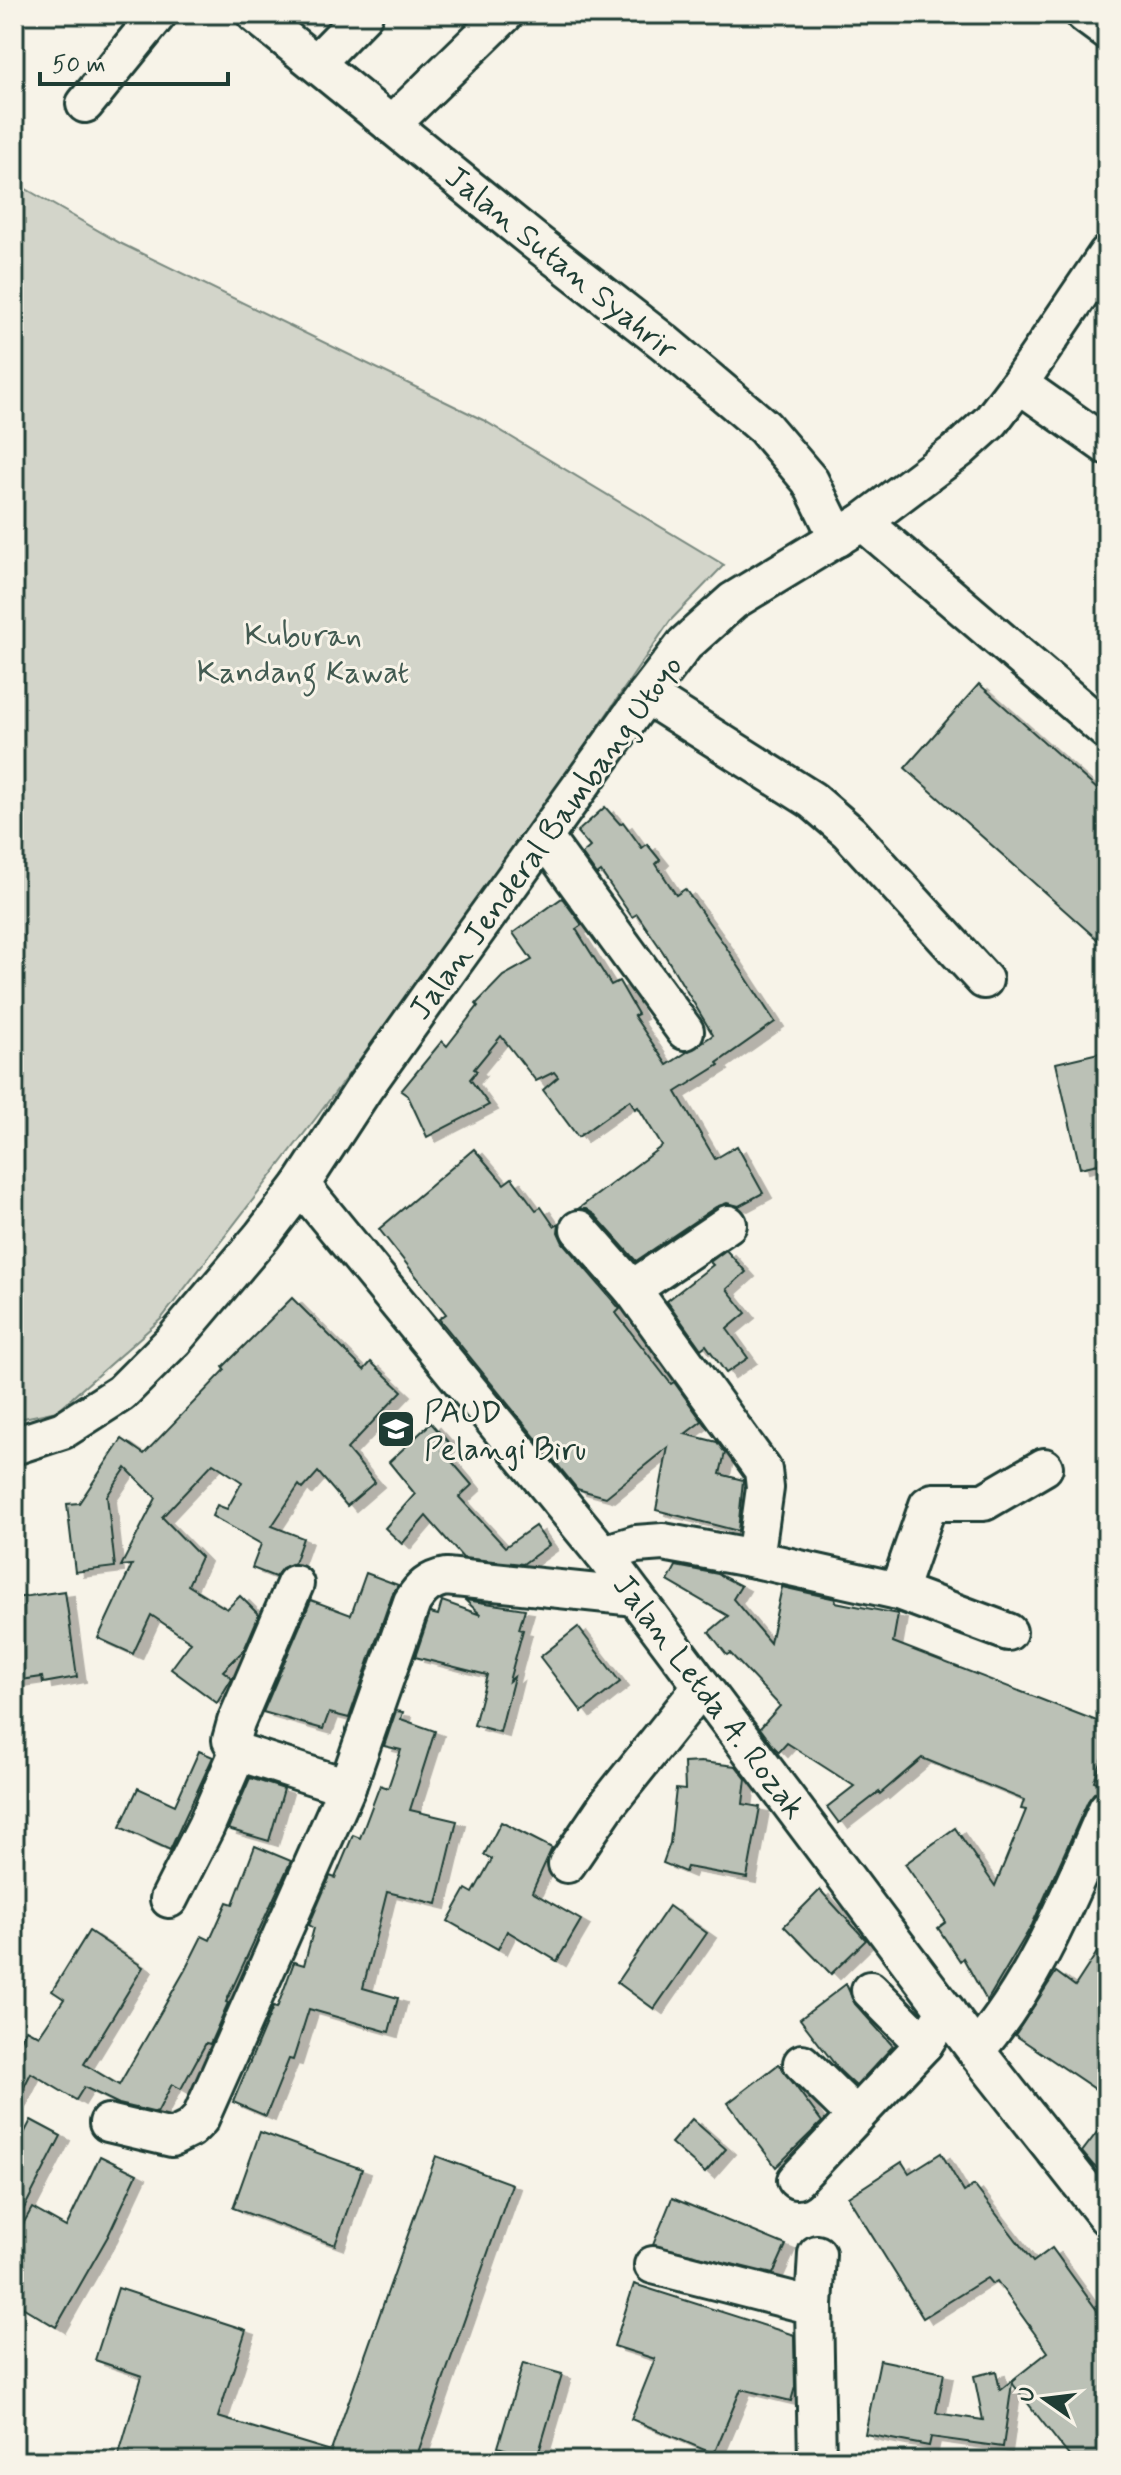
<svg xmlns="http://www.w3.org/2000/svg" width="1121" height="2475" viewBox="0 0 1121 2475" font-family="Mynerve,sans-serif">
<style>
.green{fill:#d3d5ca;stroke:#79897f;stroke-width:2}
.building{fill:#bbc1b6;stroke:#1f3d34;stroke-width:2;filter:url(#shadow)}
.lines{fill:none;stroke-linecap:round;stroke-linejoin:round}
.minor-casing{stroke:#1f3d34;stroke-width:42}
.minor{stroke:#f7f3e8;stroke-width:36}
.labels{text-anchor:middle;stroke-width:6;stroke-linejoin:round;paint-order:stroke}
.street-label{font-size:32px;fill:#1f3d34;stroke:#f7f3e8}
.park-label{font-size:32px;fill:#435b52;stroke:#f7f3e8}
.poi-label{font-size:32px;fill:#1f3d34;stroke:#f7f3e8;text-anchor:start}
</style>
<defs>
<filter id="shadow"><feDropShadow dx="9" dy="5" stdDeviation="0" flood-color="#0004"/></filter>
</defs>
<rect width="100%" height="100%" fill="#f7f3e8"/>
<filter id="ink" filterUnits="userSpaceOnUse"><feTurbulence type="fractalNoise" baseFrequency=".0125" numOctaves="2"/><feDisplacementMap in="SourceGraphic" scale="16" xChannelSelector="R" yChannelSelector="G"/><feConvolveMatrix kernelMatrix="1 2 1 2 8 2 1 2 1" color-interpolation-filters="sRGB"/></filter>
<g filter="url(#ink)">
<path class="green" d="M14 182 120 243 483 420 724 565 670 621 512 854 316 1118 161 1319 57 1411 14 1420Z"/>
<g class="building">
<path d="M979 684 1107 798V948L905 768Z"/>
<path d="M605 807 620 824 623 822 642 848 647 844 660 860 656 864 676 895 685 889 724 944 775 1022 717 1063 719 1065 676 1092 715 1159 737 1146 763 1193 739 1206 727 1203 716 1207 636 1261 595 1215 586 1209H578L662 1146 638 1107 635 1109 630 1100 578 1137 543 1090 558 1077 554 1072 536 1081 501 1036 474 1069 477 1071 470 1079 489 1105 427 1137 408 1096 401 1091 442 1041 447 1046 478 1006 476 1004 503 976 532 960 513 933 562 898 582 925 576 929 611 985 619 981 638 1014 634 1016 667 1065 713 1035 663 952 637 914 632 917 601 872 597 875 582 854 590 847 577 832Z"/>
<path d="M1107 1051V1162L1080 1168 1056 1063Z"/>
<path d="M474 1149 504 1184 512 1178 536 1210 541 1207 554 1226 559 1223 558 1232 563 1243 620 1309 616 1313 671 1384 674 1382 702 1421 685 1434 717 1442 725 1453 720 1474 743 1480 738 1531 656 1510 668 1447 606 1497 577 1489 439 1319 446 1314 379 1229Z"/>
<path d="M726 1250 746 1272 727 1289 746 1313 727 1329 748 1358 726 1373 706 1345 701 1349 667 1301 713 1265 710 1262Z"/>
<path d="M292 1298 364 1370 371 1362 402 1391 347 1449 375 1482 347 1506 318 1472 303 1489 299 1485 272 1526 303 1538 294 1563 282 1568 275 1577 252 1568 261 1544 212 1516 217 1505 227 1509 242 1482 213 1463 162 1517 201 1557 188 1585 227 1609 240 1596 259 1615 244 1650 223 1671 232 1678 217 1703 171 1669 191 1642 151 1615 133 1654 98 1638 132 1565 121 1566 156 1498 126 1468 107 1496 115 1567 75 1572 67 1504 79 1503 122 1439 144 1454 225 1370 223 1367Z"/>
<path d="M431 1423 450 1444 442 1450 472 1485 459 1497 505 1547 535 1526 549 1545 523 1564 463 1558 426 1516 402 1544 385 1528 415 1494 389 1462Z"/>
<path d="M676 1566 718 1574 741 1586 733 1599 770 1643 782 1587 836 1599 835 1602 898 1614 893 1642 1107 1725V1747L1094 1781 1102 1784 1101 1790 1094 1793 1088 1801 1032 1925 987 2001 963 1958 960 1961 938 1928 946 1922 905 1864 955 1828 995 1886 1026 1810 1021 1809 1024 1800 922 1758 880 1794 879 1792 839 1823 827 1807 854 1786 787 1743 779 1752 774 1747 760 1728 780 1706 730 1653 727 1655 709 1632 728 1616 668 1581Z"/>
<path d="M366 1573 398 1585 392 1595 349 1718 329 1713 323 1729 263 1712 311 1600 351 1615Z"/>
<path d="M65 1591 77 1677 43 1683 42 1677 14 1681V1598Z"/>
<path d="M465 1600 525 1609 519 1629 523 1630 509 1681 514 1677 500 1732 474 1725 487 1675 415 1657 430 1613 438 1615 442 1601 481 1615Z"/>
<path d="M578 1627 620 1682 582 1712 540 1657Z"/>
<path d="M396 1711 403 1712 401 1719 435 1731 410 1810 457 1821 437 1904 387 1892 363 1988 398 1998 389 2032 309 2009 293 2060 289 2059 266 2116 233 2102 273 2007 277 2008 294 1962 304 1965 314 1928 309 1925 330 1876 335 1878 353 1835 360 1838 380 1785 388 1788 401 1750 384 1746Z"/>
<path d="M199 1751 213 1757 170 1850 120 1827 138 1788 175 1805Z"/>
<path d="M701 1762 736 1766 746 1779 743 1804 760 1807 747 1878 687 1867 685 1872 663 1863 670 1843 676 1789 685 1790 684 1763Z"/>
<path d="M250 1778 284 1789 269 1841 228 1829Z"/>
<path d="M501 1822 552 1848 532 1892 581 1920 557 1961 507 1931 498 1949 448 1921 466 1889 473 1893 492 1859 484 1855Z"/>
<path d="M255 1846 291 1861 226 2002 228 2003 210 2044 206 2043 181 2089 172 2084 157 2113 119 2104 84 2087 76 2100 31 2073 14 2107V2054L26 2029 39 2036 64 1999 52 1991 89 1931 143 1967 84 2064 119 2085 185 1970 202 1936 210 1940 227 1902 233 1904Z"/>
<path d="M820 1890 866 1940 831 1974 784 1926Z"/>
<path d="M669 1906 707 1933 654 2009 617 1982Z"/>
<path d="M1107 1937V2097L1015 2035 1056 1972 1075 1986Z"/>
<path d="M846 1984 855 2004 893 2046 856 2086 840 2071 800 2019Z"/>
<path d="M779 2064 822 2122 776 2167 728 2103Z"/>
<path d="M692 2119 726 2149 705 2173 671 2143Z"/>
<path d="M1107 2119V2176L1093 2165 1082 2152Z"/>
<path d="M31 2120 61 2136 14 2228V2153Z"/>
<path d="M260 2132 362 2169 335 2245 233 2208Z"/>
<path d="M941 2153 964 2192 974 2185 1033 2262 1052 2248 1099 2313 1107 2306V2461H1073L1012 2383 1003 2447 931 2437 929 2446 865 2434 880 2360 944 2373 936 2413 983 2420 974 2376 996 2371 1000 2390 1048 2352 997 2281 992 2284 987 2278 923 2318 848 2197 902 2162 909 2173Z"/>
<path d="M100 2156 137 2174 108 2236 56 2327 14 2302V2240L32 2208 66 2227Z"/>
<path d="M436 2156 512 2184 415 2461H117L142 2376 95 2360 118 2288 246 2330 218 2417 331 2451Z"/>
<path d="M672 2198 786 2245 773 2274 653 2245Z"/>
<path d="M634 2284 794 2335 795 2387 791 2401 741 2389 714 2454 631 2419 655 2359 614 2346Z"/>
<path d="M523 2363 562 2374 537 2459 498 2447Z"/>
</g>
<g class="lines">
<g class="minor-casing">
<g id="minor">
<path d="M255 14 533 240 665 343 764 427 810 481 838 538"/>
<path d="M1084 14 1107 31"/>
<path d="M316 63 364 14"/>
<path d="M85 104 158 14"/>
<path d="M391 125 505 14"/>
<path d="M1019 384 1107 446"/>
<path d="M863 522 1107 731"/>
<path d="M646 695 812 800 849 832 984 980"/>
<path d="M545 839 685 1031"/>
<path d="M301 1185 603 1554 976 2051 1107 2217"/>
<path d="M579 1229 632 1289 763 1470 765 1488 755 1559"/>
<path d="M632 1289 728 1224"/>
<path d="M14 1446 63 1430 121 1393 174 1340 262 1236 301 1185 365 1087 431 994 646 695 685 644 733 601 863 522 960 449 991 421 1019 384 1107 254"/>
<path d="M603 1554 636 1544 663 1542 755 1559 898 1591 1008 1632"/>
<path d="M898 1591 928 1505 933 1502H984L1044 1467"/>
<path d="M238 1752 231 1740 236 1722 295 1584"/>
<path d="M567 1864 607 1805 702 1686"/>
<path d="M169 1899 206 1826 238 1752 347 1787"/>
<path d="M870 1990 924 2044"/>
<path d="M976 2051C1037 1980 1070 1893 1107 1809"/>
<path d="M802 2063 856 2116"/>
<path d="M108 2123 172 2138 190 2129 200 2119 347 1787 412 1602C421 1588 429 1580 446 1577L635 1597"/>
<path d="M796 2180 924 2044 946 2010"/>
<path d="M653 2265 814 2306 817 2461"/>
<path d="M814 2306 817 2254"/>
</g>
</g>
<use href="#minor" class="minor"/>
</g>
</g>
<defs>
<g id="school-square" transform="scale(2)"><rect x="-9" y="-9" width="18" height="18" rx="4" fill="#1f3d34" stroke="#f7f3e8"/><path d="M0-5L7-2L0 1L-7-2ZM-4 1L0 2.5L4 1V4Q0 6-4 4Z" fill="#fff"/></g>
</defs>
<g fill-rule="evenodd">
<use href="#school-square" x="396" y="1429"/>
</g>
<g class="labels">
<g class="street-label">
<text transform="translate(562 262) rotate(39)" y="11">Jalan Sutan Syahrir</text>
<text transform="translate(545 837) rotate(-54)" y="11">Jalan Jenderal Bambang Utoyo</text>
<text transform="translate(710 1696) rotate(53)" y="11">Jalan Letda A. Rozak</text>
</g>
<g class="park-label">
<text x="303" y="645">Kuburan<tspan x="303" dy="37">Kandang Kawat</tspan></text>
</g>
<g class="poi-label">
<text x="424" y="1422">PAUD<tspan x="424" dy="37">Pelangi Biru</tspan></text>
</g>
</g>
<rect width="1121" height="2475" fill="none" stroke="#f7f3e8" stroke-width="48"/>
<rect x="24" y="24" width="1073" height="2427" fill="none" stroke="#1f3d34" stroke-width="3" filter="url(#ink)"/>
<g transform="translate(1045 2399) rotate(284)" stroke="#f7f3e8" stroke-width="6" paint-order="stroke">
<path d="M0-6L14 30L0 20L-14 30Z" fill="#1f3d34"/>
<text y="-12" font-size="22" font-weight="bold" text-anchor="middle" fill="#1f3d34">U</text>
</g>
<path d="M40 72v12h188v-12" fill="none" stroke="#1f3d34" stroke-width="4"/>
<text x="52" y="72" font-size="24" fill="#1f3d34" stroke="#f7f3e8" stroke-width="6" paint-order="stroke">50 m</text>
</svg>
